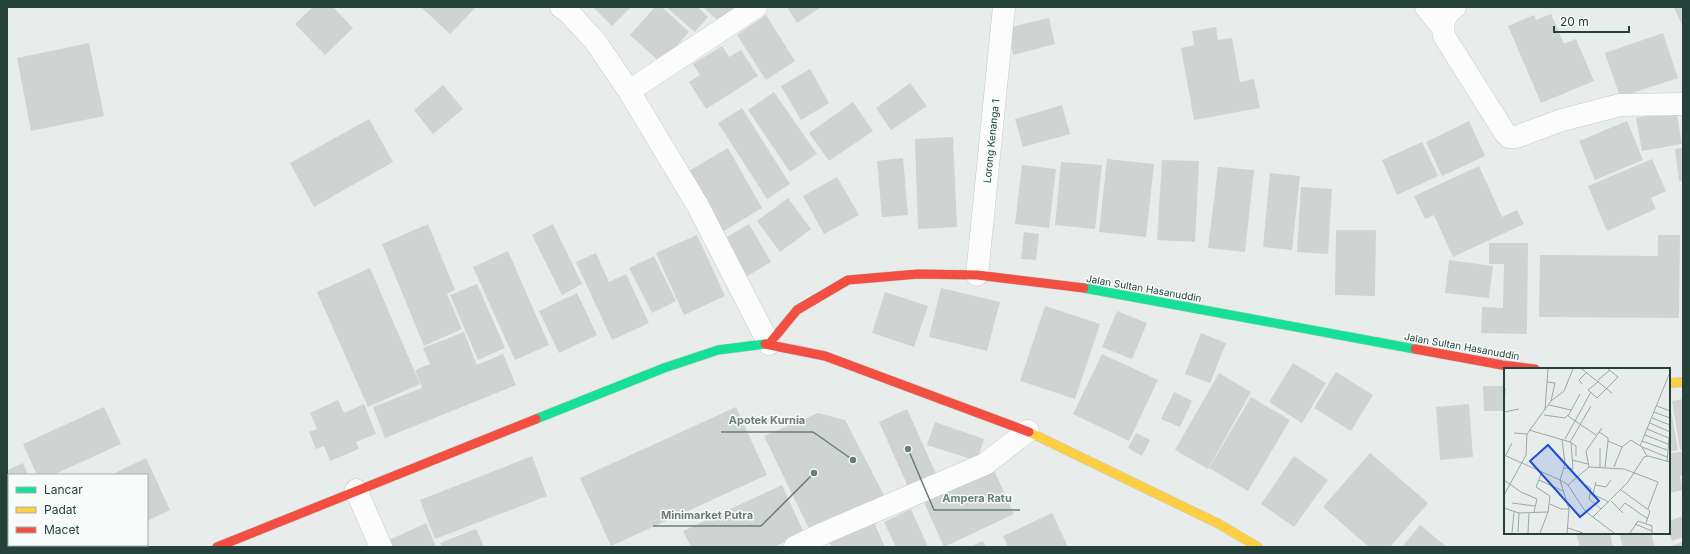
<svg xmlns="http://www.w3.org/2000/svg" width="1690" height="554" viewBox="0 0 1690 554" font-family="Inter,sans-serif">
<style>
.building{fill:#cfd4d2}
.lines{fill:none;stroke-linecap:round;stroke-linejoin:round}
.street-casing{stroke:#c5cac8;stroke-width:23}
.fast-casing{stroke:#c3cbc8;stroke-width:10}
.slow-casing{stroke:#c3cbc8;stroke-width:10}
.jam-casing{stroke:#c3cbc8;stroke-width:10}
.street{stroke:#fcfcfc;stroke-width:22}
.fast{stroke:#16e098;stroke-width:9}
.slow{stroke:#ffcf43;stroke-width:9}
.jam{stroke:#f24e42;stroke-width:9}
.labels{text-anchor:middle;stroke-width:3;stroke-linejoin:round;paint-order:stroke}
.street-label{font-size:10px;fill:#24423a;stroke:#f7fbf9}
.inset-road{fill:none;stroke:#9aa9a4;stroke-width:1}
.view{fill:#1d4ed8;fill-opacity:0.15;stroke:#1d4ed8;stroke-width:2}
.inset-edge{fill:none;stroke:#24423a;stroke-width:2}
.leader{fill:none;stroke:#697e78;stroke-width:1.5}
.callout-dot{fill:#697e78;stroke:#f7fbf9;stroke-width:1.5}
.callout-label{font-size:11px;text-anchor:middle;font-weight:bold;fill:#697e78;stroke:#f7fbf9;stroke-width:3;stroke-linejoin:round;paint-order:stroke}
</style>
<rect width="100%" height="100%" fill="#e8edeb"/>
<g class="building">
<path d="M313 7H333L353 28 325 55 295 24Z"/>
<path d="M421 7H476L450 34Z"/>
<path d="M593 7H631L612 26Z"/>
<path d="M655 7H662L689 32 661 63 630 35Z"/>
<path d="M666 7H698L708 17 695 32Z"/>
<path d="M703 7H740L723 25Z"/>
<path d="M787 7H821L797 23Z"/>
<path d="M1674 7H1683V28Z"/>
<path d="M1551 14 1564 44 1576 39 1594 81 1541 103 1508 26 1534 15 1536 20Z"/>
<path d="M766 15 795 61 766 80 737 35Z"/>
<path d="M1049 18 1055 44 1013 55 1007 28Z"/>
<path d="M1216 27 1218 40 1232 38 1240 82 1254 79 1260 108 1194 120 1181 48 1194 45 1192 31Z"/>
<path d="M1663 33 1678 78 1620 97 1605 53Z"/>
<path d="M89 43 104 116 31 131 17 58Z"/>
<path d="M722 46 729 57 741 50 758 76 706 109 689 82 700 75 693 64Z"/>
<path d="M810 69 829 103 801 120 781 86Z"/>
<path d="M910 83 927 106 891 130 876 108Z"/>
<path d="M443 85 463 109 433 134 414 110Z"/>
<path d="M774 92 817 154 790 172 748 110Z"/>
<path d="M853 102 873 131 829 161 809 133Z"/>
<path d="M1062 105 1070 134 1023 147 1015 119Z"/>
<path d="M742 108 790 184 767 199 718 123Z"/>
<path d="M1676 110 1682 144 1642 151 1636 118Z"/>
<path d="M369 119 393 162 314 207 290 163Z"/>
<path d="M1469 121 1485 156 1442 176 1426 142Z"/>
<path d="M1627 121 1643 160 1595 180 1579 141Z"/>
<path d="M953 137 957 227 918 229 915 139Z"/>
<path d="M1422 142 1438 176 1397 195 1382 160Z"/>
<path d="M728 148 762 208 722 232 687 172Z"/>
<path d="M1683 148V181H1679L1675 149Z"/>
<path d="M903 158 908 215 882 217 877 161Z"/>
<path d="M1107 159 1154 164 1146 237 1099 232Z"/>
<path d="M1652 159 1666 191 1651 198 1656 209 1607 231 1588 186Z"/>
<path d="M1162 160 1199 161 1195 242 1157 240Z"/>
<path d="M1061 162 1102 165 1095 229 1055 225Z"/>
<path d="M1022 165 1056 169 1049 228 1015 224Z"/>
<path d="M1479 166 1502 217 1517 210 1524 224 1453 257 1434 215 1425 219 1414 196Z"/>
<path d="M1218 167 1254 170 1245 252 1208 248Z"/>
<path d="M1270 173 1300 176 1292 250 1263 247Z"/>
<path d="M837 177 859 215 824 234 803 196Z"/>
<path d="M1301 187 1332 189 1328 254 1297 252Z"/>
<path d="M788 198 811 229 780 252 757 221Z"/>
<path d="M428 224 455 290 447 294 462 329 424 346 382 244Z"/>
<path d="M553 224 582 284 562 295 532 235Z"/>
<path d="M749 224 771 262 744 278 722 240Z"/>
<path d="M1336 230H1376L1375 296 1335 295Z"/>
<path d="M1024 232 1039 234 1036 260 1021 259Z"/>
<path d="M697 235 725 296 684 315 656 253Z"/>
<path d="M1658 235H1680L1679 318 1539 317 1540 255 1658 256Z"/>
<path d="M1489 243H1528L1527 334 1481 333 1482 307 1503 308 1504 264H1489Z"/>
<path d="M508 251 549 345 515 360 473 267Z"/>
<path d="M596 253 609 282 626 274 649 323 612 340 576 262Z"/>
<path d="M654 256 676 301 652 313 629 268Z"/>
<path d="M1449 260 1493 266 1489 298 1445 293Z"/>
<path d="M370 268 420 384 368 407 317 292Z"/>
<path d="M477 284 505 348 478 360 450 295Z"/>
<path d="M941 288 1000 302 987 351 929 337Z"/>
<path d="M885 292 928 306 914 347 872 333Z"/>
<path d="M577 293 597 335 559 353 539 311Z"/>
<path d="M1045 306 1100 324 1075 399 1020 381Z"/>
<path d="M1117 311 1147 323 1132 359 1102 347Z"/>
<path d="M464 332 477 365 503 354 516 385 385 438 373 407 422 388 415 370 430 364 423 348Z"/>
<path d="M1201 333 1226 343 1210 383 1185 374Z"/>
<path d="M1102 354 1158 380 1129 441 1073 414Z"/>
<path d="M1293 363 1326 383 1302 423 1269 402Z"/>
<path d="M1336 372 1373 395 1351 431 1314 408Z"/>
<path d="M1219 373 1251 392 1208 469 1175 450Z"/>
<path d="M1483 386H1505V411H1484Z"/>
<path d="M1174 392 1192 401 1180 427 1161 419Z"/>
<path d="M1251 397 1290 420 1248 491 1209 468Z"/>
<path d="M1669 398 1678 450 1669 452Z"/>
<path d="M1683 399V449L1680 450 1672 401Z"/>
<path d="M338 400 344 413 364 404 376 434 356 442 359 449 330 461 324 446 316 449 309 432 317 429 310 413Z"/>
<path d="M1469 404 1473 457 1440 460 1436 407Z"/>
<path d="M104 407 121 444 53 475H37L23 444Z"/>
<path d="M736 407 767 475 611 546 580 478Z"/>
<path d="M907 409 937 476 909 489 879 422Z"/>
<path d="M818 413 845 420 886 499 811 533 764 436Z"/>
<path d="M935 422 984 439 977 461 927 445Z"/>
<path d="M1136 433 1150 440 1142 456 1128 448Z"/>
<path d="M1683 451V475L1680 476 1683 490 1669 493V454Z"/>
<path d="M1370 453 1428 503 1390 547H1369L1323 507Z"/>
<path d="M532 456 547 496 435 539 420 500Z"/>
<path d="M1294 456 1328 480 1294 527 1261 504Z"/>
<path d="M146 458 170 510 147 521V475H111Z"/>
<path d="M23 463 28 475H9V545H70L66 547H7V470Z"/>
<path d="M992 466 1014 514 944 547 922 498Z"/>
<path d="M782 485 804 533 774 547H691L683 531Z"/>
<path d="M911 509 928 547H896L884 522Z"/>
<path d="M1052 513 1068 547H1008L1003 536Z"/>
<path d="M1683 516V537L1672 541 1669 532V521Z"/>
<path d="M873 520 885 547H832L829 540Z"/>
<path d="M426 523 436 547H390L387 541Z"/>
<path d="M1420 525 1447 547H1402Z"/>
<path d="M476 529 484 547H442L440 543Z"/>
<path d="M1576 533H1610L1613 547H1580Z"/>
<path d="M1619 533H1651L1655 547H1623Z"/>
<path d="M983 541 986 547H970Z"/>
<path d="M1683 542V547H1667Z"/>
</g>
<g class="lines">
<g class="street-casing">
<g id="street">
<path d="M561 7 569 13 595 41 629 91 698 206 769 344"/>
<path d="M1426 7 1443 28"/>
<path d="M1455 7C1445 13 1442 25 1444 36L1505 133 1509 137H1516L1562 120 1620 105 1683 104"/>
<path d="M629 91 756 7"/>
<path d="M977 275 1004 7"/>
<path d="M356 490 381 547"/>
<path d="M795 547 824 533 985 464 1028 431"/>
</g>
</g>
<g class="fast-casing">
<g id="fast">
<path d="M1084 288 1415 349"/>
<path d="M536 419 664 368 718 350 765 344"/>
</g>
</g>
<g class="slow-casing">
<g id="slow">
<path d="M1669 383 1683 382"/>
<path d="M1029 432 1219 524 1258 547"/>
</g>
</g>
<g class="jam-casing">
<g id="jam">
<path d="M765 344 825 356 1029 432"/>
<path d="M769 344 797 310 848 280 918 274 977 275 1084 288"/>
<path d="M1415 349 1502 365 1535 369"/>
<path d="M217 547 536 419"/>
</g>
</g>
<use href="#street" class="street"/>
<use href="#fast" class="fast"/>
<use href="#slow" class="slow"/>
<use href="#jam" class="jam"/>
</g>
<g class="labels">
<g class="street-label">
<text transform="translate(991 141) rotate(-84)" y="4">Lorong Kenanga 1</text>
<text transform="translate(1144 288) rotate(10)" y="4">Jalan Sultan Hasanuddin</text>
<text transform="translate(1462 346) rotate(10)" y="4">Jalan Sultan Hasanuddin</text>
</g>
</g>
<g transform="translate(1504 368)">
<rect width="166" height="166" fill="#e8edeb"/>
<path class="inset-road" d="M78 1 108 25M94 12 106 2M95 13 84 22 93 30 114 9 104 1M78 16 75 12 83 4M76 26 64 48 92 67M47 33 60 23 69 1M45 37 67 42M153 38 166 43M0 39 1 20M41 42 44 1M0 44 15 41M150 44 166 50M40 47 61 50 64 47M148 50 166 57M146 55 166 64M143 61 165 70 163 94M25 62 66 74 72 78V88M95 64 104 70V73M10 65 23 66M141 67 164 76M58 71 61 96 56 112 64 117 81 143 110 165M61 71 87 24M138 73 163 82M66 74 87 38M136 78 166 4M138 79 163 89M0 87 56 112 65 141 63 165M2 87 8 75M68 92 84 96M85 99 82 83 98 60M96 99V80M101 99 104 73 118 79M110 99 118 79 127 72 138 79 143 88M60 100 69 101 67 75M0 112 17 124 33 131 30 144M35 112 59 123M64 117 85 99 120 101 154 114 144 141M81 117 87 120 85 131 97 141M91 117 102 119 107 112M117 122 146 143 142 155M86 125 105 134M89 126 92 114M0 127 22 87 23 66 47 33 51 15 43 14M107 133 119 145M8 135 31 138M46 136 57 141H65M0 140 15 145 44 144 46 128 32 119 38 104M115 142 121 135 144 151M89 149 124 114 140 89 144 88 166 94M131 156 148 163M64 160 79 165M14 164 15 145M8 165 10 144M24 165 25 145M36 165 44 144M126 165 134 153 148 158V165"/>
<path class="view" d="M44 77 95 133 76 149 26 93Z"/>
<rect width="166" height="166" class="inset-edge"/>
</g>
<path class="leader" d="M853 460L813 432H721M908 449L934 510H1020M814 473L761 526H653"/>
<g class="callout-dot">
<circle cx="853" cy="460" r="4"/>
<circle cx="908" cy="449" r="4"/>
<circle cx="814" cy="473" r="4"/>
</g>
<g class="callout-label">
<text x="767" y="424">Apotek Kurnia</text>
<text x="977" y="502">Ampera Ratu</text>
<text x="707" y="519">Minimarket Putra</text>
</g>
<rect width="1690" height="554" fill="none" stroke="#24423a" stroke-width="16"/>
<rect x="8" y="474" width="140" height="72" fill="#f7fbf9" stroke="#a3b1ad"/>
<rect x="16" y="487" width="20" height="6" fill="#16e098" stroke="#a3b1ad"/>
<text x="44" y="494" font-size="12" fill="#24423a">Lancar</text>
<rect x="16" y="507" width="20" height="6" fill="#ffcf43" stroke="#a3b1ad"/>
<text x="44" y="514" font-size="12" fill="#24423a">Padat</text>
<rect x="16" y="527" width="20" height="6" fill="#f24e42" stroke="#a3b1ad"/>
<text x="44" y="534" font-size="12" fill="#24423a">Macet</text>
<path d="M1554 26v6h75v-6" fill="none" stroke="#24423a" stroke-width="2"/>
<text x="1560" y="26" font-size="12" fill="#24423a" stroke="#f7fbf9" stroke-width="3" paint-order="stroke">20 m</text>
</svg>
